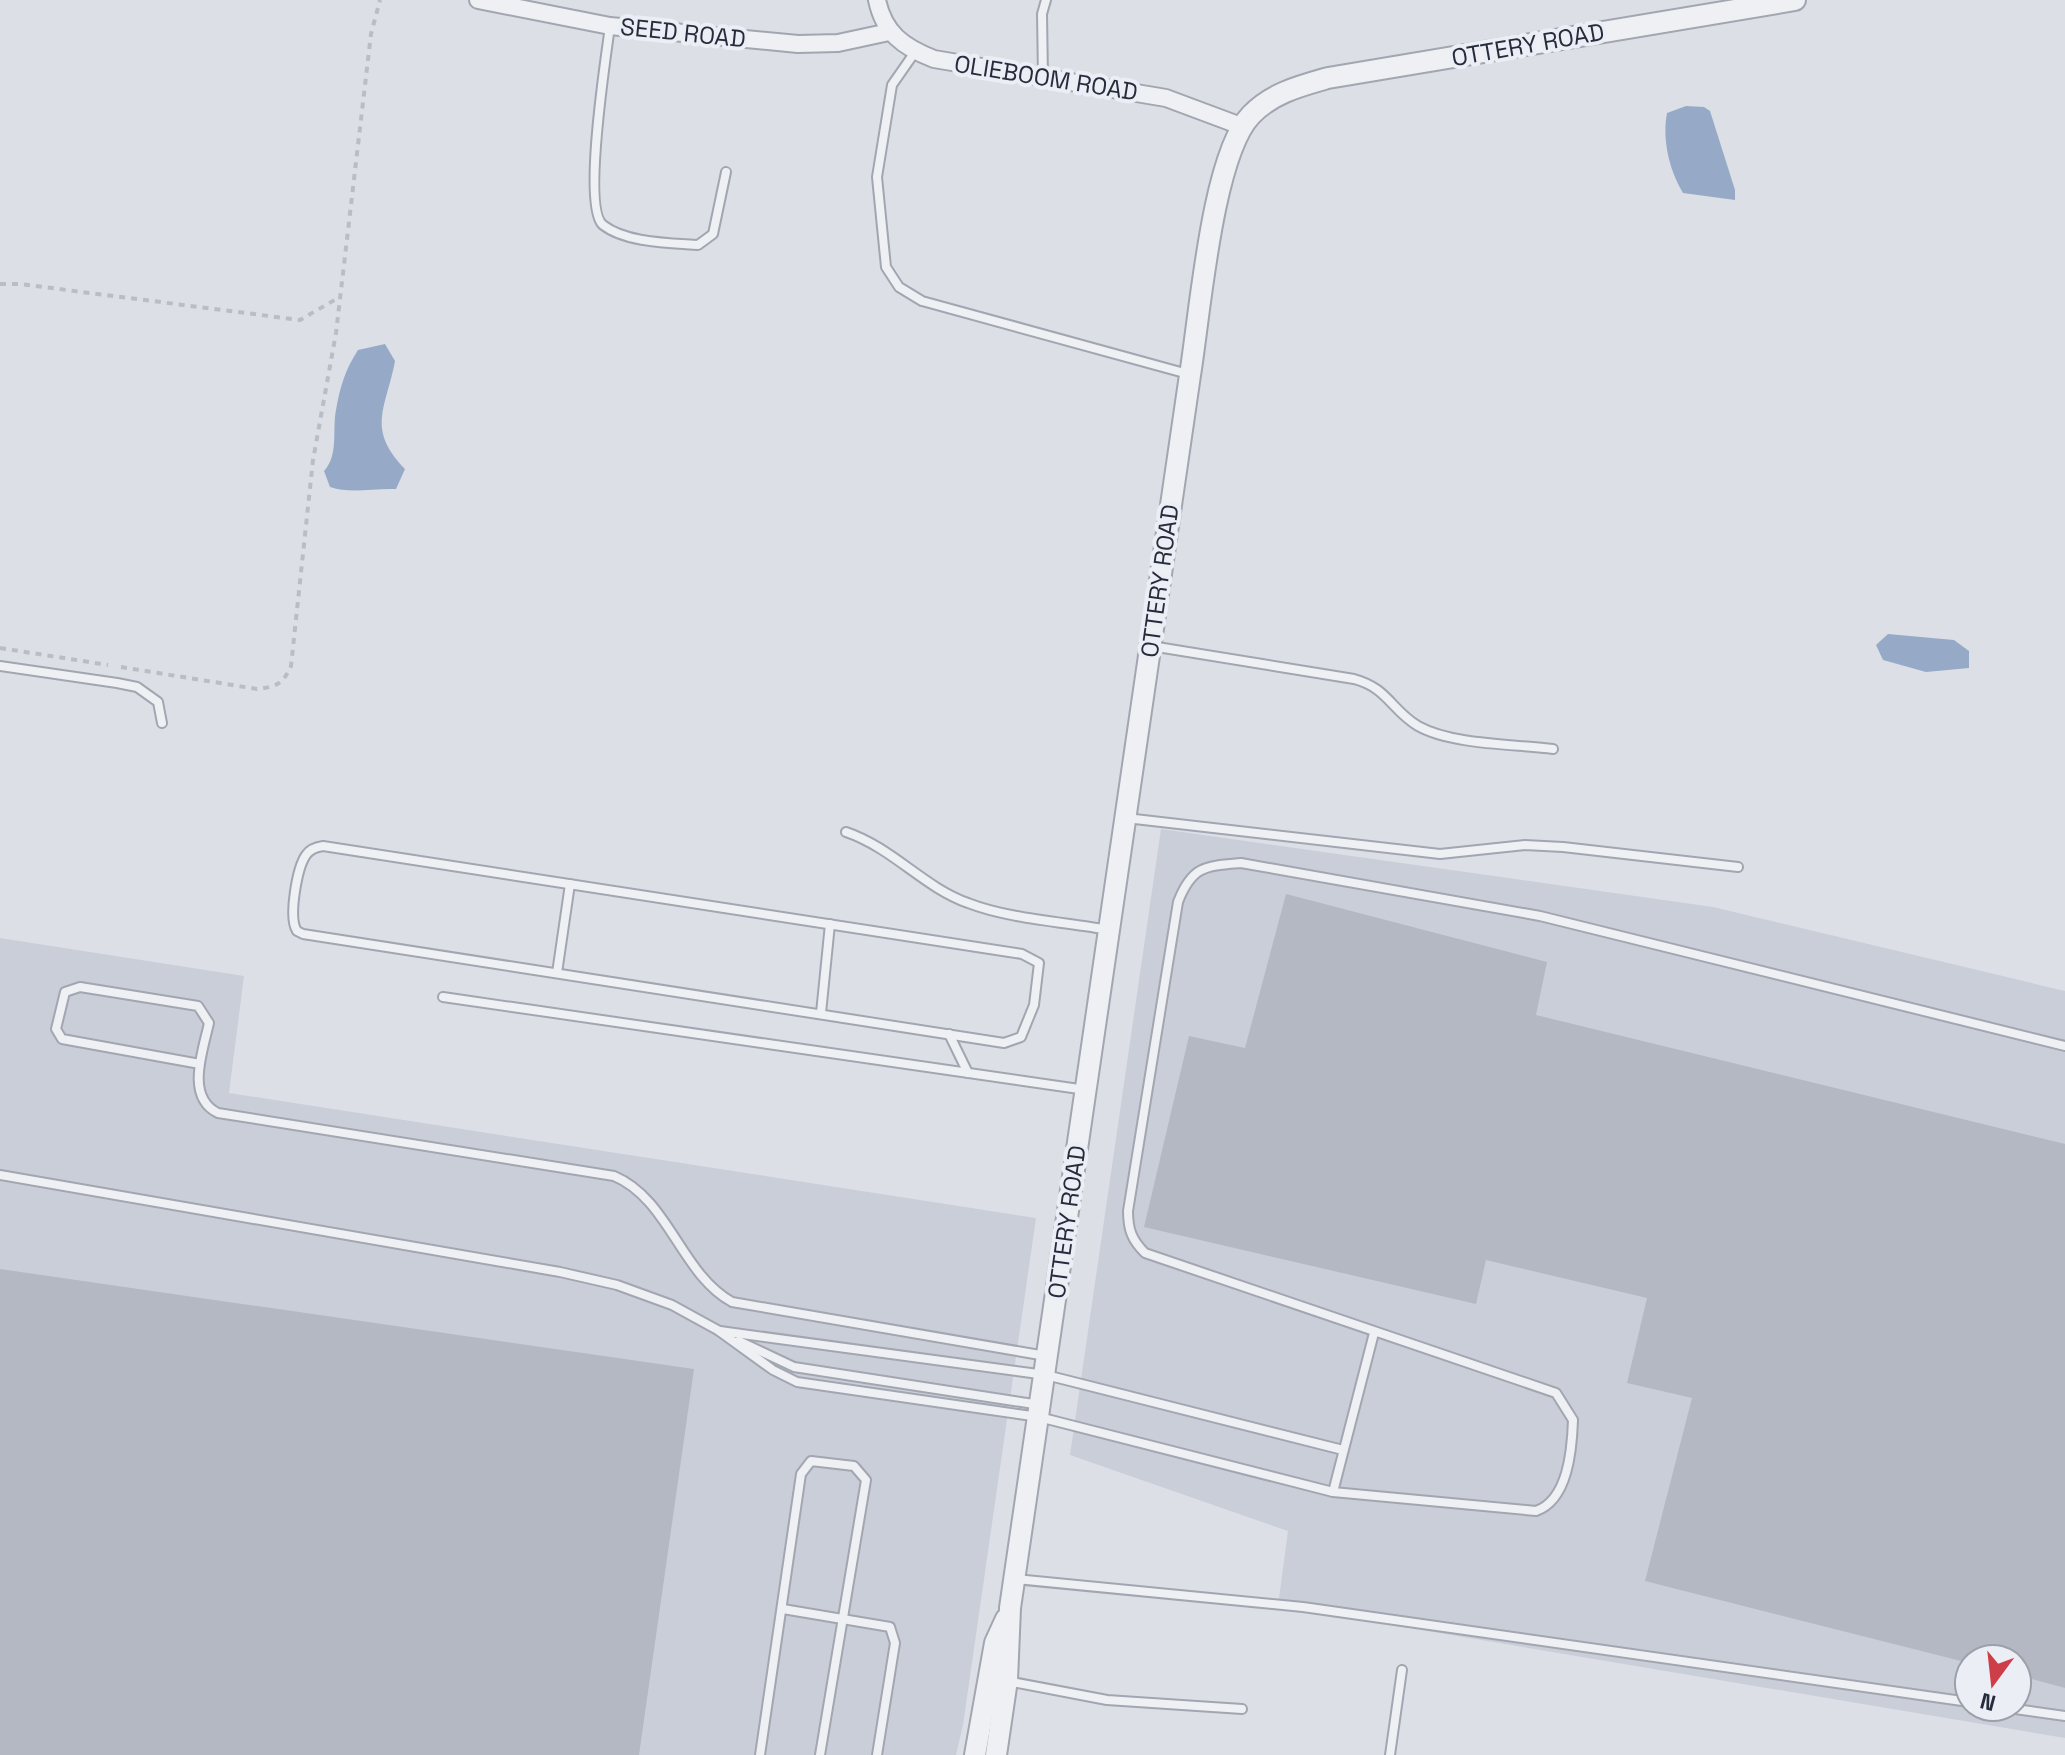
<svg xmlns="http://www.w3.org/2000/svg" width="2065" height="1755" viewBox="0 0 2065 1755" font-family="'Space Grotesk',sans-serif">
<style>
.built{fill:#caced8;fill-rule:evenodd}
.water{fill:#96aac7}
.building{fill:#b3b8c3}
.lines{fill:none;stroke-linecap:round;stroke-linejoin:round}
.service-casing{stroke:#a2a6b0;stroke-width:12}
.minor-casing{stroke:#a2a6b0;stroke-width:20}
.tertiary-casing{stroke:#a2a6b0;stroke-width:24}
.path{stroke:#babdc4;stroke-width:4;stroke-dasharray:6 6;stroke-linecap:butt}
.service{stroke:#eef0f4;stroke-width:8}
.minor{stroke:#eef0f4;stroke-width:16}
.tertiary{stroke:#eef0f4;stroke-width:20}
.labels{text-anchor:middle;stroke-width:8;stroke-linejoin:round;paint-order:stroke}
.street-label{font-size:24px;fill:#262c3c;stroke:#ebeef4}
</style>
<rect width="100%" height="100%" fill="#dcdfe6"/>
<g class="built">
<path d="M1161 829 1713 907 2065 991V1738L1278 1606 1288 1531 1070 1455ZM1969 1659H2017V1707H1969Z"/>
<path d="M0 938 244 976 229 1093 1036 1218 963 1725 956 1755H0Z"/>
</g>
<g class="water">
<path d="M1686 106 1704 107 1710 111 1735 190V200L1683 193C1669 170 1662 139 1667 113Z"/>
<path d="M385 344 395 361C386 409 366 428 405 469L396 489C373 488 351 494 330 487L324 471C339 455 332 430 336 410 340 387 345 370 358 350Z"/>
<path d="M1888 634 1954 640 1969 651V668L1926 672 1883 660 1876 645Z"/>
</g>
<g class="building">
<path d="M1286 894 1547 962 1536 1015 2065 1144V1688L2017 1675V1659H1969V1663L1645 1581 1692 1398 1627 1383 1647 1298 1486 1260 1476 1304 1144 1227 1189 1036 1245 1048Z"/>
<path d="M0 1269 694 1369 639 1755H0Z"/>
</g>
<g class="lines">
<g class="service-casing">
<g id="service">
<path d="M610 26C606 57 582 208 603 225 626 243 670 243 698 245L713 234 726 172"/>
<path d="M915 52 892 85 877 177 886 267 899 287 922 301 1188 374"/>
<path d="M1043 77 1042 14 1046 0"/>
<path d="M1151 646 1354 679C1388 688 1391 710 1418 726 1452 745 1514 744 1553 749"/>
<path d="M0 666 117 683 137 687 158 702 162 723"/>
<path d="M1126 818 1440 854 1525 845 1563 847 1738 867"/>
<path d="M846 832C893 848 923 887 968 903 1009 919 1065 922 1109 930"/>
<path d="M323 846 1022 954 1039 963 1034 1005 1021 1037 1004 1043 303 934 297 931C288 918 297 868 306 855 310 849 316 847 323 846Z"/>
<path d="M557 973 570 884"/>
<path d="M443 997 1086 1090"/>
<path d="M821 1013 830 924"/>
<path d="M949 1034 968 1073"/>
<path d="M200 1064 62 1039 56 1029 65 992 80 987 198 1006 209 1023C203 1051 185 1097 218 1113L614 1176C669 1199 681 1274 732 1302L1046 1356"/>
<path d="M0 1175 560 1272 617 1285 672 1305 723 1333"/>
<path d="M719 1331 773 1370 797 1382 1039 1417 1333 1492 1536 1511C1568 1500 1572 1450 1573 1420L1556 1393 1145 1253C1132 1240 1128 1230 1128 1211L1178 902C1192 866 1205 866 1241 863L1540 916 2065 1046"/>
<path d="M720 1331 1046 1375 1343 1450"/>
<path d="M739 1341 794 1367 1040 1405"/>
<path d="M1333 1492 1374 1333"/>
<path d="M1015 1579 1303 1607 1969 1702"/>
<path d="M783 1609 890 1627 895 1643 877 1755"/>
<path d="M1007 1681 1107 1700 1242 1709"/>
<path d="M2001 1707 2065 1716"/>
<path d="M760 1755 801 1474 811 1461 854 1466 866 1480 820 1755"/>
<path d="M1390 1755 1402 1670"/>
</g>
</g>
<g class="minor-casing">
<g id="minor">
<path d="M478 0 610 26 798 44 838 43 889 32"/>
<path d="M877 0C884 33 903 47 934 59L1166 98 1241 126"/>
</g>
</g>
<g class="tertiary-casing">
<g id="tertiary">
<path d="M975 1755 995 1643 1006 1619"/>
<path d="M996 1755 1007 1680 1010 1608 1190 375C1200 314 1212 156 1251 115 1272 93 1300 86 1328 78L1795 0"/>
</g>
</g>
<g class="path">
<path d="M0 284H20L300 320 338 298"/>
<path d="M0 648 108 665"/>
<path d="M121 667 257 689C276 687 283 684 291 666L313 460 336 333 371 34 380 0"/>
</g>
<use href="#service" class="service"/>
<use href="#minor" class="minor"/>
<use href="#tertiary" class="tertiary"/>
</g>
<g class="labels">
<g class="street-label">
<text transform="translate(683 33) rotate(6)" y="8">SEED ROAD</text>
<text transform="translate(1528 45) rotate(-10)" y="8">OTTERY ROAD</text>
<text transform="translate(1046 78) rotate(9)" y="8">OLIEBOOM ROAD</text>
<text transform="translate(1160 581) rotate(-82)" y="8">OTTERY ROAD</text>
<text transform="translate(1067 1222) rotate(-82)" y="8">OTTERY ROAD</text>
</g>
</g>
<g transform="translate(1993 1683) rotate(195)"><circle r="38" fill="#ebeef4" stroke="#9ca0aa" stroke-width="2"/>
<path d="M0-6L14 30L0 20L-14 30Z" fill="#ce3e49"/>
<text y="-12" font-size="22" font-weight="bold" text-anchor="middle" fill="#262c3c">N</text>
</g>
</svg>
